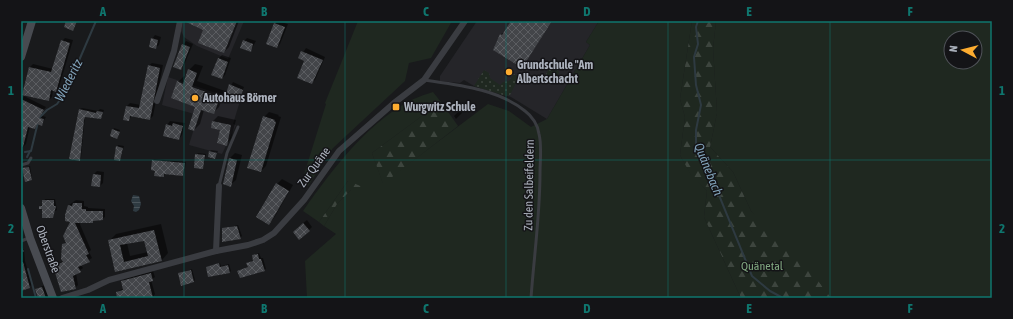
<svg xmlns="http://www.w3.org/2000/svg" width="1013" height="319" viewBox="0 0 1013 319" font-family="'Asap Condensed',sans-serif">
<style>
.built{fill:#252529}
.green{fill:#1f2820;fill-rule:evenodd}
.forest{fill:url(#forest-firs)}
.park{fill:url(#park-dots)}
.water{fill:url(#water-rules)}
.shadow{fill:#0007;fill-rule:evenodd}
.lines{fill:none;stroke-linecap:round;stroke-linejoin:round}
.stream{stroke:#2e3a41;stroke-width:2}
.building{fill:url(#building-cross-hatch);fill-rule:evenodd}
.lane{stroke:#3a3c41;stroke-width:3}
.street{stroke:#3a3c41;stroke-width:6}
.secondary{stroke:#484b51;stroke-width:8}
.grid{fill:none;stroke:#0f766e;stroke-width:1;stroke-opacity:0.55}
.poi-dot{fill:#fdac30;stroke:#141417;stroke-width:1.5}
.labels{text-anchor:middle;stroke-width:3;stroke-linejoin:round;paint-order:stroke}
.poi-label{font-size:12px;font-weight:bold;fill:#abb1bc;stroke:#141417;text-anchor:start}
.street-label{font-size:12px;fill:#abb1bc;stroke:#141417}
.park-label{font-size:12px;fill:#81a881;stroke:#141417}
.water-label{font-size:13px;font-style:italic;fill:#81a2b9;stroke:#141417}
.neatline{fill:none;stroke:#0f766e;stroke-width:1.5}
.grid-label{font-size:13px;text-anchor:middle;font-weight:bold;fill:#0f766e}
</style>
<defs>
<pattern id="forest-firs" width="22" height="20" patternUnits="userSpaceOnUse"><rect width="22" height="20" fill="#1f2820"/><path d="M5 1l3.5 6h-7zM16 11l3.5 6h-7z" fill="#3d453e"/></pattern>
<pattern id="park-dots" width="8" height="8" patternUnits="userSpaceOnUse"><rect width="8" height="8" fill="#1f2820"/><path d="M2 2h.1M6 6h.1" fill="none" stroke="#3d453e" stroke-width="1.8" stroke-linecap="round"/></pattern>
<pattern id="water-rules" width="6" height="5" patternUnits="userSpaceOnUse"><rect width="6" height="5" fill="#2e3a41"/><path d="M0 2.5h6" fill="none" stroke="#4a545a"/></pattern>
<pattern id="building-cross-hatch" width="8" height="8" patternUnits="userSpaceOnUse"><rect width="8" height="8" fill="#434549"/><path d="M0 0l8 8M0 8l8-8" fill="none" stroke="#5b5d61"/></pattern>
</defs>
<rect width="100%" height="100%" fill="#191a1c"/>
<g class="built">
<path d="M183 21H244L228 59 197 46 184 37 181 31Z"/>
<path d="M477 21H599L586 42 590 45 547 119 511 97 474 86 464 80 460 83 440 81V76Z"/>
<path d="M168 77 240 101 233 124 236 125 222 154 189 145 198 115 162 105Z"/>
</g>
<g class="green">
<path d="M358 21H452L431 58 409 63 405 81 333 148 308 186 301 184 326 104 325 103Z"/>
<path d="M599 21H692L680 99 685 117 680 155 692 176 707 191 704 217 741 298H307L305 261 336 234 324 226 337 204 351 190 348 181 319 222 303 211C334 167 379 106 433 92L441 102 372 153 383 183 488 104 509 111 531 127 547 119 590 45 586 42Z"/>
<path d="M716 21H992V298H831L827 294 751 211 733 172 710 147 717 113 713 48ZM951 38H975V62H951Z"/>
</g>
<g class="forest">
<path d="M692 21H716L713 48 717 113 710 147 733 172 751 211 797 253 831 298H741L704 217 707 191 692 177 680 155 685 117 680 99Z"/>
<path d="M441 102 458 126 383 184 372 153Z"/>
<path d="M348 181 363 187 360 192 351 190 337 204 324 226 319 222Z"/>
</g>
<g class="park">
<path d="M551 65 559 71 558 77C553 80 549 79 545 76Z"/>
<path d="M484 70 489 73 490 78 500 85 503 82 509 81 514 74 519 77 510 95 506 96 474 86Z"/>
</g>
<path class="water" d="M133 195 139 196 141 204 139 210 136 212 133 211 134 206 131 201Z"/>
<g class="shadow">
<path d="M189 21H239L229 47 224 52 204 30Z"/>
<path d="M277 21 288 24 280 44 277 47 275 24Z"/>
<path d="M512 21H552L522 67 494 49 501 34 507 30Z"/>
<path d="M155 35 161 37 159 45 155 48 152 39Z"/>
<path d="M65 38 73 40 59 87 56 90H53L52 97 49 100 24 94 30 67 33 64 53 69 62 41Z"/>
<path d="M247 38 256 41 251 50 244 41Z"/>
<path d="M186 41 193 44 184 65 181 69 183 45Z"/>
<path d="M306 48 325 57 315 80 311 83 306 60 300 57Z"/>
<path d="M222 55 231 58 225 75 222 78 219 58Z"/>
<path d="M152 63 163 65 153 116 150 119 132 115 129 120 127 106 130 103 141 105 148 66Z"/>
<path d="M195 64 203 66 197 81 225 91 219 107 213 113 204 110 200 124 194 130 196 107 178 82 184 76 187 77 189 70Z"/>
<path d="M233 82 244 87 239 98 227 94Z"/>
<path d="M24 96 46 107 40 115 46 117 42 124 38 123 35 128 30 126 26 144 23 147 21 146V102Z"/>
<path d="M82 108 98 111 100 109 104 110 101 118 85 116 81 158 80 160V109Z"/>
<path d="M460 110 462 113 456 119 454 116Z"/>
<path d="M269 112 279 115 278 116 281 117 266 166 261 171 264 117Z"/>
<path d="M218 116 236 120 231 139 226 144 221 129 213 121Z"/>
<path d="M170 121 185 123 182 135 179 139 167 125Z"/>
<path d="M114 128 120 130 117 137 113 130Z"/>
<path d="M118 145 124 146 120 160 115 152Z"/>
<path d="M211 150 218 151 215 158 210 151Z"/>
<path d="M198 153 206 154 203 168 196 155Z"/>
<path d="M235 153 242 155 236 180 230 185V158Z"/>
<path d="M154 159 186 162 184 174 183 175 165 173 164 176 156 170 153 160Z"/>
<path d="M30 166 32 178 31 179 24 169Z"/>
<path d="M97 171 104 172 103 183 100 186 94 174Z"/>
<path d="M282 179 293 185 274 218 268 224 277 184Z"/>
<path d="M45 199H55L57 210 55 211 53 217 40 206 43 205Z"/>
<path d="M76 200 84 201V206L88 207V208L105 209V217L102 219 94 220 92 222H79L91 250 89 252 92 258 81 265 83 268 76 273 78 285 75 288 54 266 63 261V245L67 242 72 221 69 205Z"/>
<path d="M307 220 312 227 309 230 297 228Z"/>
<path d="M161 224 168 253 162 260 116 271 110 240 116 234ZM145 240 148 252 130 256 127 243Z"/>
<path d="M238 225 242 236 240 238 223 229Z"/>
<path d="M24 249 25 261 32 285 21 290V250Z"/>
<path d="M259 253 261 258H263L266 269 264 270 239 271 249 267 248 263 254 260 253 256Z"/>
<path d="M220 263 221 266 229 264 231 271 230 272 207 268Z"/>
<path d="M192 269 195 280 194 281 179 274Z"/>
<path d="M153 271 155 277 151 280 155 294 153 297 119 298 117 292 124 288 122 282 125 279Z"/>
<path d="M45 285 49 298H38L36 289Z"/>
</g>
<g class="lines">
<g class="stream">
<path d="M698 21 696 27 698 44 694 57 696 85 701 105 696 130V145L703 156 752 276 770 291 783 298"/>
<path d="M25 152 31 151 39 118 47 110 57 104 65 93 96 21"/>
<path d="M27 157 30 151"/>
<path d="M21 248 23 251"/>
<path d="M28 269 36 298"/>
</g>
</g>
<g class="building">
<path d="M66 21H77L73 31 64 27Z"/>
<path d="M184 21H237L224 53 198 43 203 30Z"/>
<path d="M511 21H552L522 68 493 50 500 34 502 35Z"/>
<path d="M274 23 285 27 277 48 266 44Z"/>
<path d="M151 38 158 40 156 49 149 47Z"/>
<path d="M61 40 70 43 56 92 51 90 49 101 22 95 29 67 51 72Z"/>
<path d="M243 40 253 44 251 52 240 48Z"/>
<path d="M182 44 190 47 181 70 173 67Z"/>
<path d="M301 51 323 60 312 84 297 78 304 61 298 58Z"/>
<path d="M218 58 228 62 222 79 211 75Z"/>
<path d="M148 65 160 68 150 120 130 116 129 121 123 120 126 106 139 108Z"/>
<path d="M188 69 197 73 192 87 220 97 214 114 201 110 194 131 188 129 195 107 171 98 177 81 183 84Z"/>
<path d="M229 84 243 90 240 99 226 94Z"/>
<path d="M21 99 44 110 39 118 44 119 42 126 37 124 35 129 28 127 23 147H21Z"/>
<path d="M79 109 96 113 97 111 103 112 101 119 85 117 84 120 80 161 69 159Z"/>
<path d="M263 116 275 120 274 121 276 122 261 172 247 168Z"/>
<path d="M212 121 231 125 227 146 217 143 220 130 211 128Z"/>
<path d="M173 123 183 126 179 140 163 136 166 124 172 126Z"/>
<path d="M112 129 120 132 117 139 110 136Z"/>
<path d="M116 146 123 148 120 161 114 160Z"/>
<path d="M209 151 217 153 215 159 208 157Z"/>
<path d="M195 154 205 155 203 169 194 168Z"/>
<path d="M229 158 237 160 231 187 223 184Z"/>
<path d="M152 160 185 163 183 176 164 174V177L154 176 155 171 151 170Z"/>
<path d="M29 167 32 180 25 182 22 168Z"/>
<path d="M93 174 101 175 100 187 91 186Z"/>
<path d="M276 183 289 191 269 225 256 217Z"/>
<path d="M42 200H54V206H56L53 218H42V209H39V206H42Z"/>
<path d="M73 203H82V209H86V211H103V220L93 221V223H75L89 254 86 255 90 262 78 267 81 272 73 276 76 289 61 292 53 266 63 262 61 259 62 244 66 243 63 236 70 222 65 221V215L68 205 72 206Z"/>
<path d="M303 223 310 231 299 240 293 232Z"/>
<path d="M237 226 241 239 222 242V228Z"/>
<path d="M154 230 162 261 115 272 108 240ZM144 241 148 256 124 262 120 245Z"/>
<path d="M258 254 259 259H261L265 271 240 278 237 271 248 267 246 263 253 261 252 255Z"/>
<path d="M23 262 30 288 21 291V263Z"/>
<path d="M219 263 220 267 228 265 230 273 208 277 206 267Z"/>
<path d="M191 270 194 282 181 286 178 273Z"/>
<path d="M151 273 153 281 149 282 153 298H117L116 292 123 290 121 281Z"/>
<path d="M42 287 46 298H38L35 289Z"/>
</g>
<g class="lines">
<g class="lane">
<path d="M424 80C458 85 498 89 525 111 532 116 538 125 539 134 542 146 540 160 540 173 540 215 534 256 531 298"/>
<path d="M21 165 28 163 31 158"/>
<path d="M219 186 227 153 238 127"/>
<path d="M21 241 29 238"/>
</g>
<g class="street">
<path d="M157 101 174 51 180 21"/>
<path d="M216 251 219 186"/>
<path d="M62 298 88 290 109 280 216 251 248 245 263 240 274 233 304 200 339 151 394 103 424 80 465 21"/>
</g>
<g class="secondary">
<path d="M21 57 32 21"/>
<path d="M21 208 30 238 53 298"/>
</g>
</g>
<path class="grid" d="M184 21V298M345 21V298M506 21V298M668 21V298M830 21V298M21 160H992"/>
<g class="poi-dot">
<circle cx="509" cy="72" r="4"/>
<circle cx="195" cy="98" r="4"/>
<rect x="392" y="103" width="8" height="8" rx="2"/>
</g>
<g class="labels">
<g class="poi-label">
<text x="517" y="69">Grundschule "Am<tspan x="517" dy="14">Albertschacht</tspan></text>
<text x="203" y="102">Autohaus Börner</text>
<text x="404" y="111">Wurgwitz Schule</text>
</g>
<g class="street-label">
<text transform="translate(314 167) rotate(-54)" y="4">Zur Quäne</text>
<text transform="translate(529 185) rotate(-89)" y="4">Zu den Salbeifeldern</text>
<text transform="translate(48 249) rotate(70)" y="4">Oberstraße</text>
</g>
<g class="park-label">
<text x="762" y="270">Quänetal</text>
</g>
<g class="water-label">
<text transform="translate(68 80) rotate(-63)" y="5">Wiederitz</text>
<text transform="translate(709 169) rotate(68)" y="5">Quänebach</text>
</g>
</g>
<rect width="1013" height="319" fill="none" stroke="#141417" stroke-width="44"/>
<g transform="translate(963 50) rotate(277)"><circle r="19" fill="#141417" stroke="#505359"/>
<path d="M0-3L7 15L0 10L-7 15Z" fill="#fdac30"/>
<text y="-6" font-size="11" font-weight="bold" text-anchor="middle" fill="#abb1bc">N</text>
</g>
<rect x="22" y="22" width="969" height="275" class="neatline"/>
<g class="grid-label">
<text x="103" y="16">A</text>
<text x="264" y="16">B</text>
<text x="426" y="16">C</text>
<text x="587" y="16">D</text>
<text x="749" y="16">E</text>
<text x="910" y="16">F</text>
<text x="11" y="95">1</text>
<text x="1002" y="95">1</text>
<text x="11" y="233">2</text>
<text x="1002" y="233">2</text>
<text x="103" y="313">A</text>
<text x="264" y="313">B</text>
<text x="426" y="313">C</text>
<text x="587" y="313">D</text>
<text x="749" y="313">E</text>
<text x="910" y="313">F</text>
</g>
</svg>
